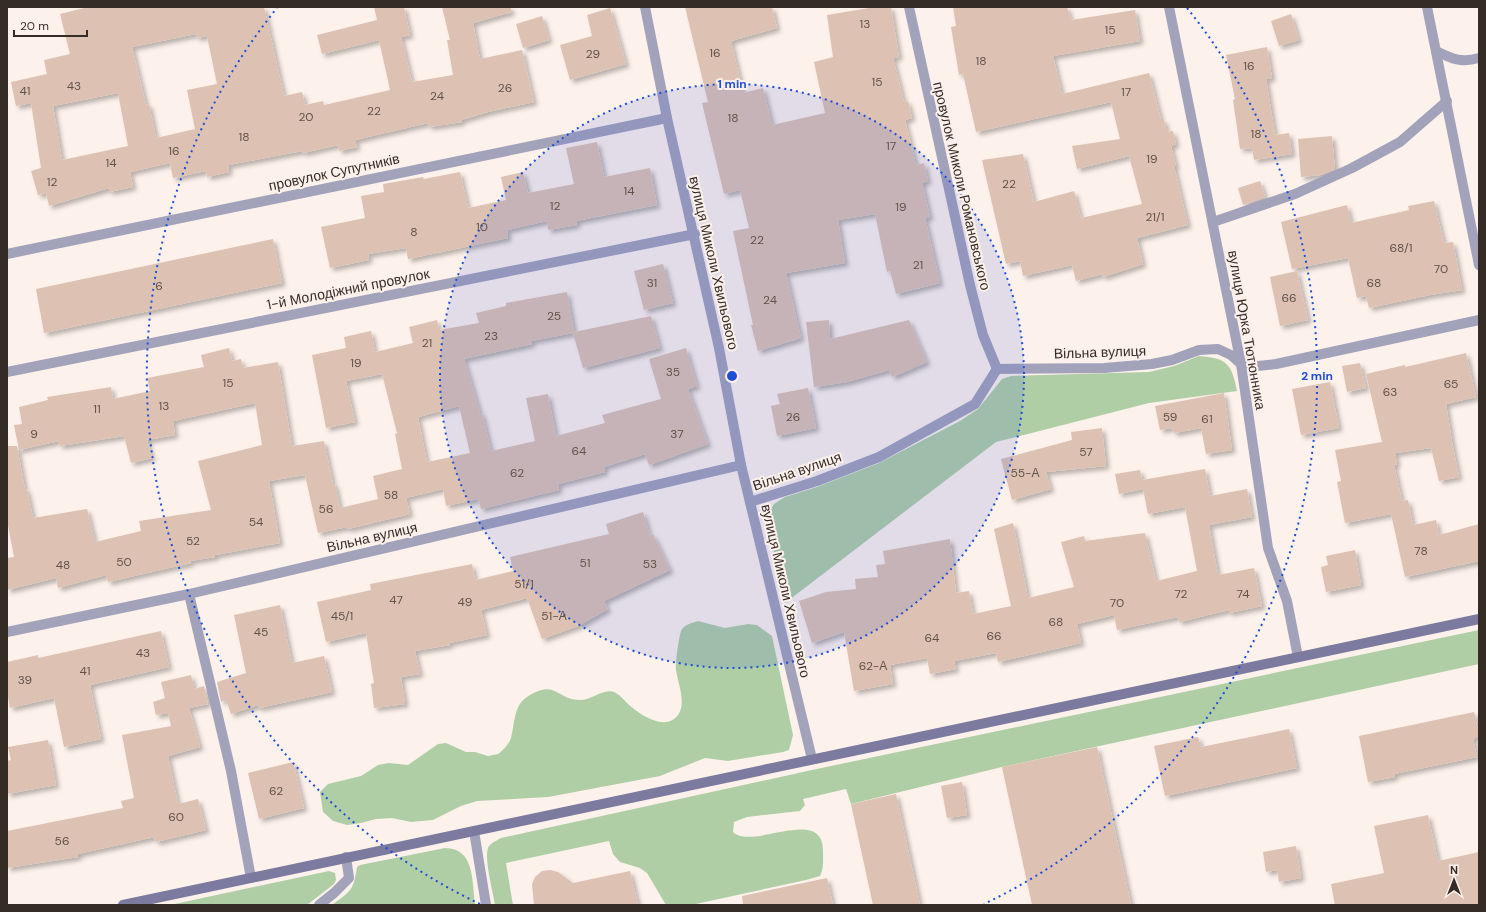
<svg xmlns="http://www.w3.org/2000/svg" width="1486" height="912" viewBox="0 0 1486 912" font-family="'DM Sans',sans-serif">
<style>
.green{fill:#b0cea6}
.building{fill:#ddc2b3;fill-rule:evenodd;filter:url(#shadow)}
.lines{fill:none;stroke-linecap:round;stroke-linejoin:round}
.lane{stroke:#a3a2bb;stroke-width:10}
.street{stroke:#a3a2bb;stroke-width:10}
.secondary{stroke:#7c7a9e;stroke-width:10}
.ring{fill:none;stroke:#1d4ed8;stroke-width:2;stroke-dasharray:2 4}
.labels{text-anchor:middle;stroke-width:4;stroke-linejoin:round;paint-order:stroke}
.number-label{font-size:12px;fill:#605249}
.street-label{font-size:14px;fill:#362c26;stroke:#fdf1eb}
.centre{fill:#1d4ed8;stroke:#fdf1eb;stroke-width:2}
.ring-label{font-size:12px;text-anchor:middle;font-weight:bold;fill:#1d4ed8;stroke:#fdf1eb;stroke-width:4;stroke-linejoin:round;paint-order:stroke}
</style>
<defs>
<filter id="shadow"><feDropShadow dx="3.5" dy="3.5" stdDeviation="2" flood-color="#0004"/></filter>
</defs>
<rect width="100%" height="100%" fill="#fdf1eb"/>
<g class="green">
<path d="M1199 356C1227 358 1232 364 1237 391L1149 403 996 442 785 603 768 525V515L774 504 785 497 817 487 879 463 960 421 978 409 1002 379 1011 376 1149 372 1174 366Z"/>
<path d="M698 621 725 628 748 624 757 625 772 636 793 735 789 750 783 752 728 761 705 758 660 776 548 797 477 801 461 806 433 820 411 822 392 818 376 819 361 823 347 825 333 821 323 812 320 792 328 784 361 776 378 765 389 763 408 765 438 744 446 743 466 752H475L488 756 498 754C503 750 509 744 511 738 515 724 513 706 527 697 556 678 556 700 580 700 592 700 603 688 614 692 619 694 624 700 628 704 638 713 660 729 674 719 689 708 678 685 676 670 675 665 679 633 682 629 686 624 692 623 698 621Z"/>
<path d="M1479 630V664L1002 767 851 804 846 789 803 799 805 805 800 811 747 817 734 822 733 832C752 851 824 804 823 852 823 860 824 868 820 876L806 880 691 905H666L647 873 640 868 620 862 613 854 609 841 506 863 513 905H495C493 891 484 860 488 848 490 843 496 841 501 838L812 770Z"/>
<path d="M445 848C475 848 472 882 475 905H332C352 890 353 891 357 867L360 865Z"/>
<path d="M329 871 335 873 336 880 334 884 307 905H170Z"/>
</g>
<g class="building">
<path d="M88 7H264L284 96 302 92 305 105 323 101 324 105 390 90 379 40 322 54 317 35 377 20 374 7H404L410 35 401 37 412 82 453 75 447 40H450L442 7H511V12L473 23 480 59 522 50 534 102 488 112 461 120 462 122 429 127 428 123 355 140 357 147 339 151 338 145 303 153 302 151 228 165 229 172 207 177 206 171 173 178 170 163 130 172 133 187 109 192V188L49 206 46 193 38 195 31 171 41 168 31 103 16 106 11 82 47 74 44 60 70 54 60 14ZM196 34 197 38 207 36 217 84 187 90 195 129 156 138 149 104 146 105 132 47ZM118 93 128 146 62 160 53 106Z"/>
<path d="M685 7H772L777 28 731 41 743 93 763 88 772 125 825 113 814 62 833 57 827 15 875 7H891L899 57 893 58 904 102 908 101 912 118 905 120 916 165 924 163 928 181 922 183 930 217 925 218 940 283 896 294 890 271 887 272 875 214 838 220 845 263 786 273 801 338 758 351 751 325H753L733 231 749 228 740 190 724 194 702 103 708 102Z"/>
<path d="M953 7H1067L1071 20 1135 10 1140 41 1053 56 1062 94 1149 73 1161 120H1164L1167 132 1173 131 1176 144 1171 146 1176 166H1174L1188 225 1137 238 1143 264 1103 277 1102 274 1076 281 1072 265 1023 276 1020 261 1006 264 982 160 1023 154 1034 202 1074 191 1081 218 1142 204 1129 156 1077 169 1072 146 1120 139 1111 102 976 132 963 74 959 75 951 27 956 26Z"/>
<path d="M610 8 626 64 570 80 560 45 592 36 587 15Z"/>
<path d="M1291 14 1299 40 1279 46 1271 21Z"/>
<path d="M542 16 549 40 523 48 516 24Z"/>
<path d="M1267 47 1272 78 1266 79 1275 135 1289 133 1292 154 1254 160 1252 148 1240 149 1233 100 1235 99 1226 55Z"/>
<path d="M1332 136 1335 169 1320 175 1301 177 1298 139Z"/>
<path d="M597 142 604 177 650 168 657 205 576 221 577 225 548 230 547 221 507 230 508 238 408 259 406 248 368 254 369 260 330 268 321 227 365 218 361 196 384 192 383 184 423 177 424 179 460 172 468 208 506 200 501 177 523 172 528 193 574 184 566 148Z"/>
<path d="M1260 181 1265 197 1243 205 1238 188Z"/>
<path d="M1434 201 1444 243 1453 242 1462 290 1430 295 1369 308 1366 296 1357 298 1348 258 1292 269 1281 222 1347 205 1351 223 1409 210 1408 206Z"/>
<path d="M273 239 282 283 44 333 36 289Z"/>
<path d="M663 264 673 303 644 310 634 271Z"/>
<path d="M1297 271 1308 320 1280 326 1270 277Z"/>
<path d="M567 292 574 332 651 316 660 348 583 368 573 333 531 341 532 344 464 359 480 413H482L491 451 535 441 526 398 548 394 556 436 605 423 602 415 661 399 649 359 686 348 697 386 688 389 708 444 649 465 645 454 604 467 605 472 558 484 559 490 481 509 478 499 446 506 443 489 406 498 410 514 348 529 347 527 318 533 305 475 269 481 280 543 215 555V557L190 561 191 563 108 582 106 575 58 588 56 578 7 590V558L14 557 7 520V446H17L25 490 27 489 33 518 87 509 95 542 141 531 139 521 211 510 198 461 262 445 255 403 173 421 175 435 147 440 152 458 131 463 124 436 60 446 59 441 19 450 14 425 22 424 19 407 48 400 47 397 111 387 113 399 150 391 147 378 204 367 201 355 229 348 232 361 241 359 243 368 278 362 292 446 324 441 333 484H335L340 508 378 499 373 476 402 469 395 434 397 433 382 374 346 381 355 422 326 428 312 355 346 348 344 337 371 331 375 352 413 343 409 327 437 320 439 330 479 323 476 313 506 306V303ZM459 406 470 453 427 462 418 417Z"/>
<path d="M829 320 830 339 909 320 927 362 892 377 889 370 847 382 814 387 806 322Z"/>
<path d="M1466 353 1476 397 1446 404 1452 442 1459 477 1439 481 1431 448 1395 453 1397 464 1394 465 1402 501 1408 500 1413 525 1436 520 1439 535 1479 524V561L1405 577 1391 514 1345 523 1337 482 1341 481 1335 450 1382 442 1366 374 1405 365V367Z"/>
<path d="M1360 363 1366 388 1347 392 1342 366Z"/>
<path d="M1330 382 1339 428 1301 435 1292 389Z"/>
<path d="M808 388 816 428 777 436 771 406 780 404 777 394Z"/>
<path d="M1224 393 1232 450 1206 454 1201 428 1174 433 1172 428 1160 430 1155 406Z"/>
<path d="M1102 428 1106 466 1046 472 1051 489 1012 500 1001 459 1072 440 1071 432Z"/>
<path d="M1205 469 1210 496 1247 489 1252 517 1209 525 1218 575 1254 568 1262 606 1229 613V610L1179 622 1178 617 1117 630 1114 615 1077 624 1081 643 998 662 996 653 954 661 956 669 930 674 927 658 890 665 893 684 854 691 844 632 812 643 799 601 826 592 856 589 855 579 878 577 876 565 885 564 883 551 950 539 956 593 969 591 973 614 1011 606 994 529 1013 523 1028 598 1074 587 1061 542 1084 536 1085 541 1145 533 1156 581 1197 571 1185 507 1148 514 1143 489 1119 494 1115 474 1140 470 1142 480Z"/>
<path d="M643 512 650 536 653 534 670 570 604 601 608 609 578 626 542 639 527 598 481 610 487 635 449 643 450 645 415 651 420 674 401 677 405 704 374 708 371 684 374 683 366 633 326 642 317 602 371 590 370 584 472 564 475 580 513 571 510 557 609 534 606 524Z"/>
<path d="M1355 550 1361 585 1326 592 1321 567 1328 565 1326 556Z"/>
<path d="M280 605 292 663 324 656 332 692 259 708 258 705 231 714 226 700 221 702 217 682 246 673 234 615Z"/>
<path d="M161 631 169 667 90 685 101 739 64 747 54 698 10 708 7 692V662L38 655V658Z"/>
<path d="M191 675 194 689 204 686 208 704 189 708 200 747 168 756 178 804 198 799 206 830 156 842 154 837 78 854V857L7 868V831L123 808 121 801 134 798 122 735 171 726 168 713 156 715 153 702 165 698 161 682Z"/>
<path d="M1474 712 1479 736 1473 739 1477 757 1394 774 1395 777 1368 782 1359 736Z"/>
<path d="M1289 729 1297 768 1165 796 1154 746 1198 737 1201 747Z"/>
<path d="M48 740 56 785 7 794V761L11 760 8 747Z"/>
<path d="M1097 747 1131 905H1032L1002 767Z"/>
<path d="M293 762 304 808 259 819 248 773Z"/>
<path d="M962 782 967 815 947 818 941 786Z"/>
<path d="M896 794 920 905H873L851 804Z"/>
<path d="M1428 815 1438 861 1479 852V905H1335L1331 884 1384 873 1374 826Z"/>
<path d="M1296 846 1301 878 1279 882 1277 870 1266 872 1263 852Z"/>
<path d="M550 870 558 872 573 883 630 871 638 905H534L532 884 535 877 542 871Z"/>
<path d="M827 878 833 905H743L742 896Z"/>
</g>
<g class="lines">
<path class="lane" d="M189 594 231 771 251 878"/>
<g class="street">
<path d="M645 7 667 118 719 348 741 465 812 759"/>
<path d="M909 7 970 285 983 335 997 369"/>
<path d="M1169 7 1241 364 1268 548 1287 601 1298 657"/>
<path d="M1427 7 1479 265"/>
<path d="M1436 51C1452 59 1461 63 1479 58"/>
<path d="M1213 222 1295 194 1352 168 1400 142 1447 101"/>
<path d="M7 254 667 118"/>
<path d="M7 372 695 234"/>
<path d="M750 502 817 481 879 457 975 404 997 369 1104 368 1152 364 1172 360 1199 350 1218 349 1231 355 1241 364 1258 366 1276 364 1479 320"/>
<path d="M7 632 189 594 741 465"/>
<path d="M474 831 486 905"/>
<path d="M319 905 334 893 349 878 346 857"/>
</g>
<path class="secondary" d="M123 905 1479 619"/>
</g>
<circle cx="732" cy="376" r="292" fill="#1d4ed8" fill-opacity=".12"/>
<g class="ring">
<circle cx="732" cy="376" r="292"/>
<path d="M480 904A585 585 0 0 1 277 8M1187 8A585 585 0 0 1 984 904"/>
</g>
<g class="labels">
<g class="number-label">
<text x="865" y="28">13</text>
<text x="1110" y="34">15</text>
<text x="715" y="57">16</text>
<text x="593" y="58">29</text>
<text x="981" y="65">18</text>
<text x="1249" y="70">16</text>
<text x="877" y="86">15</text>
<text x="74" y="90">43</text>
<text x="505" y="92">26</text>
<text x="25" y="95">41</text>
<text x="1126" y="96">17</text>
<text x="437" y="100">24</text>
<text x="374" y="115">22</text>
<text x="306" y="121">20</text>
<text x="733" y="122">18</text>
<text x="1256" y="138">18</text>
<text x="244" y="141">18</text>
<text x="891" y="150">17</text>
<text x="174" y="155">16</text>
<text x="1152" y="163">19</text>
<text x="111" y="167">14</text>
<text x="52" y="186">12</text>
<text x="1009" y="188">22</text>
<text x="629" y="195">14</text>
<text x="555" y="210">12</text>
<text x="901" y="211">19</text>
<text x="1155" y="221">21/1</text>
<text x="482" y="231">10</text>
<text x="414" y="236">8</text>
<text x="757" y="244">22</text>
<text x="1401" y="252">68/1</text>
<text x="918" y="269">21</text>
<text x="1441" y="273">70</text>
<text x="652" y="287">31</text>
<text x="1374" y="287">68</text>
<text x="159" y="290">6</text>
<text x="1289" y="302">66</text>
<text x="770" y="304">24</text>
<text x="554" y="320">25</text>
<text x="491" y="340">23</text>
<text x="427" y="347">21</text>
<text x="356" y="367">19</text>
<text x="673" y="376">35</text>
<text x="228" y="387">15</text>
<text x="1451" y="388">65</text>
<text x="1390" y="396">63</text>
<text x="164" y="410">13</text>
<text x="97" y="413">11</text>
<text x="793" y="421">26</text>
<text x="1170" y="421">59</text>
<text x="1207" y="423">61</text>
<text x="34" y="438">9</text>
<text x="677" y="438">37</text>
<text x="579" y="455">64</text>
<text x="1086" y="456">57</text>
<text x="517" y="477">62</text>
<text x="1025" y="477">55-А</text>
<text x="391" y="499">58</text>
<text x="326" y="513">56</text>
<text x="256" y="526">54</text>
<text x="193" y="545">52</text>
<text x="1421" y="555">78</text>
<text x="124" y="566">50</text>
<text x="585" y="567">51</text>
<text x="650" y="568">53</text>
<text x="63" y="569">48</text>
<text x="524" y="588">51/1</text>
<text x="1181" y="598">72</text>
<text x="1243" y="598">74</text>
<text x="396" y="604">47</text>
<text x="465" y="606">49</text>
<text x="1117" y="607">70</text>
<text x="342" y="620">45/1</text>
<text x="554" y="620">51-А</text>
<text x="1056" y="626">68</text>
<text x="261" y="636">45</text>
<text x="994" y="640">66</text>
<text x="932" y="642">64</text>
<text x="143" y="657">43</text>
<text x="873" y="670">62-А</text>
<text x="85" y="675">41</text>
<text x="25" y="684">39</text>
<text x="276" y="795">62</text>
<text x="176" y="821">60</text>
<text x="62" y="845">56</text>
</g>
<g class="street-label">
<text transform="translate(334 172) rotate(-12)" y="5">провулок Супутників</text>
<text transform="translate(962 186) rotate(77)" y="5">провулок Миколи Романовського</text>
<text transform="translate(714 263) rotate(77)" y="5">вулиця Миколи Хвильового</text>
<text transform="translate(348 289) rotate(-11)" y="5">1-й Молодіжний провулок</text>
<text transform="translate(1247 330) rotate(80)" y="5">вулиця Юрка Тютюнника</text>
<text transform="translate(1100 352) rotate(-2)" y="5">Вільна вулиця</text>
<text transform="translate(797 471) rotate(-19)" y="5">Вільна вулиця</text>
<text transform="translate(372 537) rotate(-13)" y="5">Вільна вулиця</text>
<text transform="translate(786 591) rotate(77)" y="5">вулиця Миколи Хвильового</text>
</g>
</g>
<circle cx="732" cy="376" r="6" class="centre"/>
<g class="ring-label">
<text x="732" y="88">1 min</text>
<text x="1317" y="380">2 min</text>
</g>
<rect width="1486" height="912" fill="none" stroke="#362c26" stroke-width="16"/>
<g transform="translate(1454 880)" stroke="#fdf1eb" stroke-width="3" paint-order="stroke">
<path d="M0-3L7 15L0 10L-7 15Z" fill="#362c26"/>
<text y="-6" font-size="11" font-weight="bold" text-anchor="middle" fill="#362c26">N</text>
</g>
<path d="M14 30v6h73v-6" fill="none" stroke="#362c26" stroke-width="2"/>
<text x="20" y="30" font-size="12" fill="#362c26" stroke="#fdf1eb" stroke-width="3" paint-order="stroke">20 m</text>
</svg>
